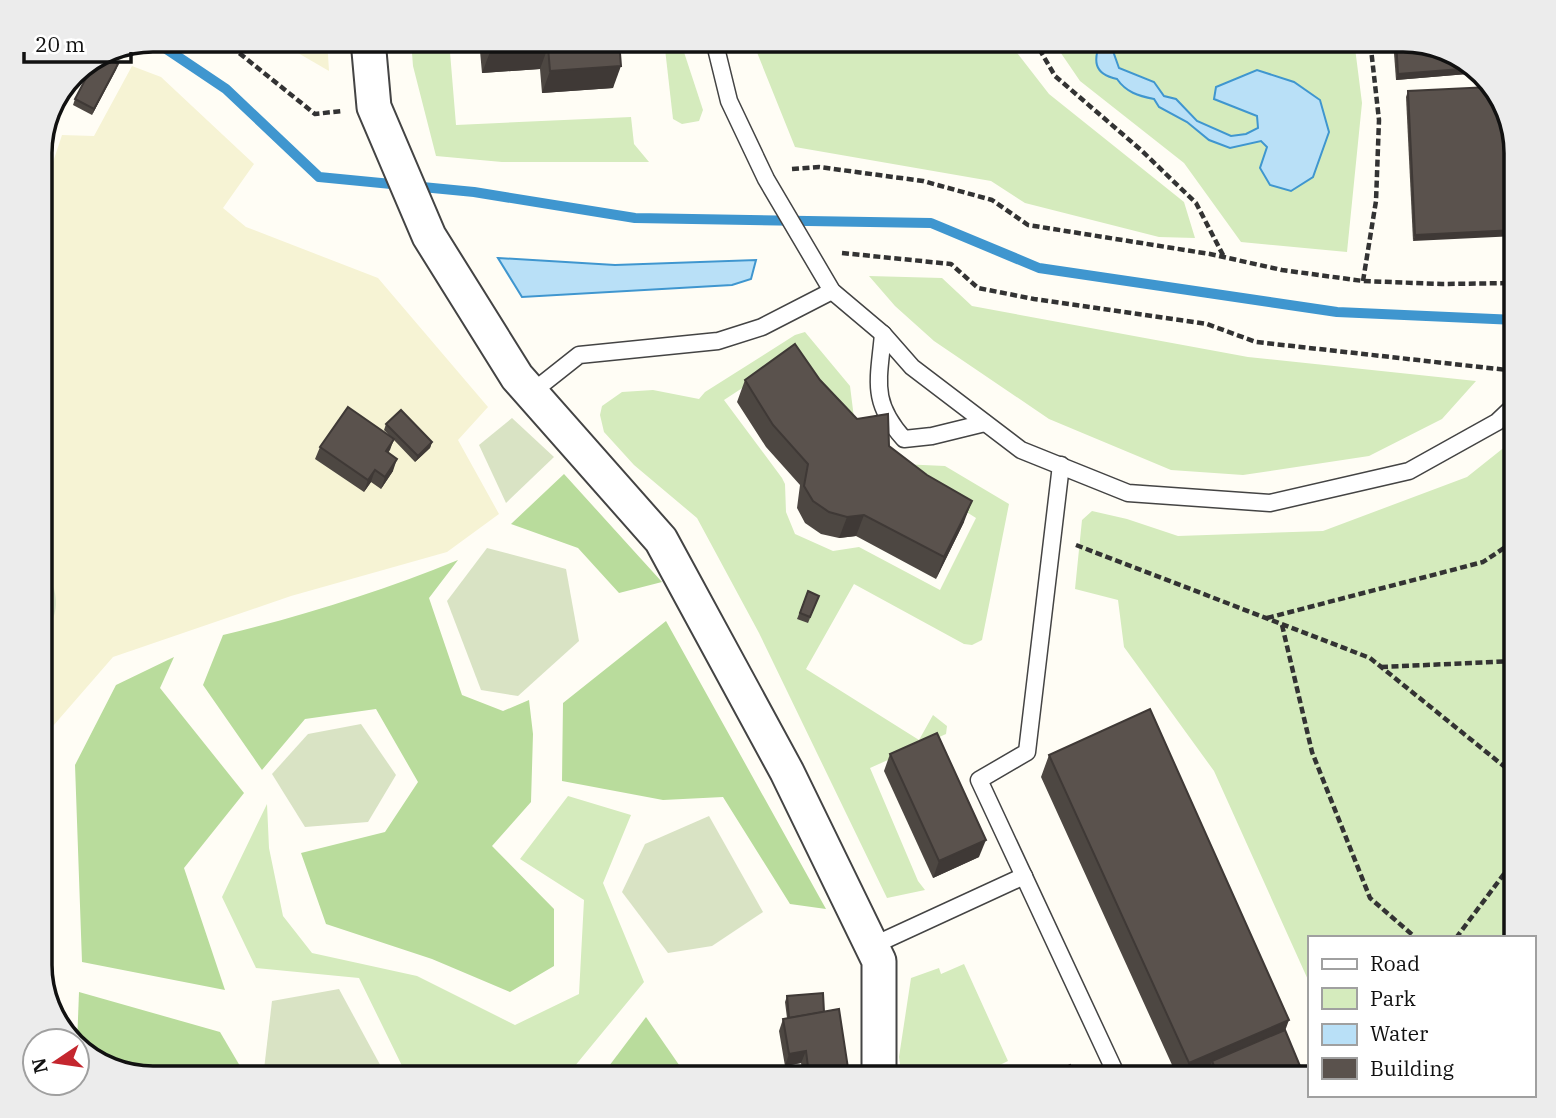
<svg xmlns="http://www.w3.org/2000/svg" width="1556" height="1118" viewBox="0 0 1556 1118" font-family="'IBM Plex Serif',serif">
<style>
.farmland{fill:#f6f3d4}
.green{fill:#d5ebbd}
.forest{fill:#b9dc9c}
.cemetery{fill:#d9e3c4}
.water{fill:#b9e0f7;stroke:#3f96cf;stroke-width:2}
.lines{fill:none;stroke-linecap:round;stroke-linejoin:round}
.stream{stroke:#3f96cf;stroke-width:10}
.service-casing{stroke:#444;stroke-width:19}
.minor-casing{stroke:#444;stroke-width:37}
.path{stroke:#333;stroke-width:4.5;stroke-dasharray:7 3.5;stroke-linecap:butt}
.service{stroke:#fff;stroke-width:16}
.minor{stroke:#fff;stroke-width:33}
.wall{fill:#4d4742}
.shaded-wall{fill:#3f3936}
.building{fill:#5a524d;stroke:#3f3936;stroke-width:2}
.rim{fill:none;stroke:#111;stroke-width:3.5}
</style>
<rect width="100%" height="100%" fill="#fffdf5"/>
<g class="farmland">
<path d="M279 40H327L329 71 298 53Z"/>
<path d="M132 66 161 77 254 164 223 208 246 227 378 278 488 407 458 440 499 514 447 552 291 596 113 657 40 741 41 198 62 135 94 136Z"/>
<path d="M40 768 45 771 47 914 40 954Z"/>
</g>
<g class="green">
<path d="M411 40H449L456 125 631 117 634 144 649 162H502L436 156 413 66Z"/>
<path d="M664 40H680L703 110 699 121 682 124 673 119Z"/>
<path d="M752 40H1007L1049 94 1184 202 1195 238 1159 237 1025 203 991 181 795 147Z"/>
<path d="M1052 40H1354L1362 103 1347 252 1241 242 1184 163 1080 81Z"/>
<path d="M869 276 942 278 972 306 1248 357 1476 381 1442 419 1369 456 1243 475 1171 470 1049 419 934 341 895 306Z"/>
<path d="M805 332 850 386 854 418 794 354 724 400 782 478 785 484 786 512 795 534 833 551 859 547 940 590 976 518 897 468 901 464 945 466 1009 504 982 640 972 645 964 644 854 584 806 669 919 740 933 715 947 726 946 734 870 768 918 881 925 890 887 898 759 633 697 518 634 465 604 432 600 415 602 406 622 392 653 390 699 399 705 392 795 335Z"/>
<path d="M1516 438V938H1309V982L1214 771 1124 647 1118 600 1075 589 1082 520 1092 511 1127 519 1178 536 1323 531 1467 477Z"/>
<path d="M568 796 631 815 603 883 644 982 565 1078H408L359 978 256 968 222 897 267 804 269 848 283 916 312 953 417 976 515 1025 579 994 584 900 520 859Z"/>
<path d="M964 964 1008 1061 973 1078H902L899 1057 911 978 939 968 941 974Z"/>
</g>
<g class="forest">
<path d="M564 474 662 582 619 593 578 548 511 524Z"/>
<path d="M458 560 429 598 462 695 503 711 529 700 533 734 531 802 492 846 554 909V966L510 992 432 959 326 924 301 853 385 832 418 782 376 709 305 719 262 770 203 685 223 635C303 616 382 591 458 560Z"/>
<path d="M666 621 826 909 790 904 723 797 663 800 562 781 563 703Z"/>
<path d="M174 657 160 688 244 793 184 868 225 990 82 962 75 765 116 685Z"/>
<path d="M79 992 220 1032 247 1078H153L85 1055 77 1045Z"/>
<path d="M646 1017 688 1078H600Z"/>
</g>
<g class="cemetery">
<path d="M42 385 50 403 53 430 41 447Z"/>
<path d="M512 418 554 457 506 503 479 445Z"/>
<path d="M487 548 566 569 579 641 518 696 481 690 447 601Z"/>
<path d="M41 560C57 589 65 611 40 638Z"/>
<path d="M361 724 396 775 368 822 305 827 272 774 308 734Z"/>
<path d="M709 816 763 912 712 946 668 953 622 892 645 844Z"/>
<path d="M339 989 384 1072 382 1078H263L272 1001Z"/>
</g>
<g class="water">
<path d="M1101 40H1113V51L1119 68 1154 82 1164 96 1176 99 1197 121 1231 136 1246 134 1258 128 1257 116 1214 99 1216 87 1257 70 1294 82 1320 100 1329 132 1313 177 1291 191 1270 185 1260 168 1267 147 1261 141 1230 148 1209 140 1187 122 1159 107 1154 99C1138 96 1126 92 1117 79 1093 74 1093 60 1101 40Z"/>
<path d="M498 258 615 265 756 260 751 279 732 285 522 297Z"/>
</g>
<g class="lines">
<path class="stream" d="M153 40 226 89 319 177 474 192 635 218 931 223 1039 268 1337 312 1516 320"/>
<g class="service-casing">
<g id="service">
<path d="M714 40 729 101 766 179 832 291 883 334 912 367 1021 450 1128 493 1270 503 1409 471 1497 422 1516 404"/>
<path d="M883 334C879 380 870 401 904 439L932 436 985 423"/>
<path d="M531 393 579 355 718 341 762 327 832 291"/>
<path d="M1061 465 1027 752 979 780 1118 1078"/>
<path d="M872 946 1024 876"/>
</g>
</g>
<g class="minor-casing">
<path id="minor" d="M368 40 374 107 429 236 517 377 661 540 787 772 879 961V1078"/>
</g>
<g class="path">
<path d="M223 40 315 114 342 111"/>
<path d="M1034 40 1055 76 1141 150 1196 203 1224 257"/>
<path d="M792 169 819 167 923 181 992 200 1028 225 1210 254 1282 270 1363 281 1442 284 1516 283"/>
<path d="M842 253 951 264 978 288 1034 299 1207 324 1256 342 1516 371"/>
<path d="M1363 281 1376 201 1379 120 1370 40"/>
<path d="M1076 545 1370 658 1516 776"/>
<path d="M1267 618 1483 562 1516 540"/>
<path d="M1282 625 1312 752 1370 898 1416 938"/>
<path d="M1381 667 1516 661"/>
<path d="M1456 938 1516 858"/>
</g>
<use href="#service" class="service"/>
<use href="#minor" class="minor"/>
</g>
<g class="wall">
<path d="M479 40H619L613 88 542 93 540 69 482 73Z"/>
<path d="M1393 40H1403L1471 63 1479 73 1396 80Z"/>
<path d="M118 64 92 115 73 105 75 99Z"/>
<path d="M1490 87 1413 241 1406 97 1408 91Z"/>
<path d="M745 380H820L857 419 964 522 936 579 856 536 839 538 821 534 805 523 797 508 800 485 766 447 737 402Z"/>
<path d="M386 424 432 442 430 448 415 462 394 440 388 452 393 471 381 489 371 482 364 492 315 459 320 447 389 435 384 430Z"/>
<path d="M808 591 819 596 808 623 797 619Z"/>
<path d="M890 754 979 857 933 878 884 771Z"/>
<path d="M1049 755 1285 1030 1305 1078H1210L1208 1073 1196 1078H1178L1041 777Z"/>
<path d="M787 996 824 1012 845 1078H804L801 1063 785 1066 779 1031 783 1019 787 1018 785 1002Z"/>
</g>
<g class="shaded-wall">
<path d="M548 47 540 69 482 73 490 52Z"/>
<path d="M118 64 116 70 92 115 94 109Z"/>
<path d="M621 66 613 88 542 93 550 71Z"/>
<path d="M1474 68 1479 73 1396 80 1398 74Z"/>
<path d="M1516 230V236L1413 241 1415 235Z"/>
<path d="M394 439 390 450 382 462 386 451Z"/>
<path d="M432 442 430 448 415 462 418 456Z"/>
<path d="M397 459 393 471 381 489 385 477Z"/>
<path d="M375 470 371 482 364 492 368 480Z"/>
<path d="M972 501 964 522 936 579 944 557Z"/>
<path d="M864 515 856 536 839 538 847 517Z"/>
<path d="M986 840 979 857 933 878 939 861Z"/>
<path d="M1289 1020 1281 1042 1212 1061 1208 1073 1196 1078H1183L1189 1063Z"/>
<path d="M806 1051 801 1063 785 1066 789 1054Z"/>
<path d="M848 1068 845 1078H808L809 1075Z"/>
</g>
<g class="building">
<path d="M489 40H619L621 66 550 71 548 47 490 52Z"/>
<path d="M1396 40H1403L1471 63 1474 68 1398 74Z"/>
<path d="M107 58 118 64 94 109 75 99 94 63Z"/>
<path d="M1490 87 1504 103 1516 153V230L1415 235 1408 91Z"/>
<path d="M795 344 820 380 857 419 888 414 889 446 927 475 972 501 944 557 864 515 847 517 829 512 813 501 804 486 808 464 773 425 745 380Z"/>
<path d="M348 407 394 439 386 451 397 459 385 477 375 470 368 480 320 447Z"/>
<path d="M401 410 432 442 418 456 386 424Z"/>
<path d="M808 591 819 596 810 617 800 613Z"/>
<path d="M1150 709 1289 1020 1189 1063 1049 755Z"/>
<path d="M937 733 986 840 939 861 890 754Z"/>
<path d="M823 993 824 1012 789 1018 787 996Z"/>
<path d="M839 1009 848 1068 809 1075 806 1051 789 1054 783 1019Z"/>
<path d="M1285 1030 1305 1078H1219L1212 1061Z"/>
<path d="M1070 1065 1076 1078H1044Z"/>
</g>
<path d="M0 0H1556V1118H0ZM153 52H1403A101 101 0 0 1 1504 153V965A101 101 0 0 1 1403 1066H153A101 101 0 0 1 52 965V153A101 101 0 0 1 153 52Z" fill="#ececec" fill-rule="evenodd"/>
<path class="rim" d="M153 52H1403A101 101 0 0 1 1504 153V965A101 101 0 0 1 1403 1066H153A101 101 0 0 1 52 965V153A101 101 0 0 1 153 52Z"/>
<rect x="1308" y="936" width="228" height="161" fill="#ffffff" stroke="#a0a0a0" stroke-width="2"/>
<rect x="1322" y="959" width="35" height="10" fill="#ffffff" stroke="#a0a0a0" stroke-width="2"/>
<text x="1370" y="971" font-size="21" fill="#111111">Road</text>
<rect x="1322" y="988" width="35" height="21" fill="#d5ebbd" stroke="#a0a0a0" stroke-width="2"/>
<text x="1370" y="1006" font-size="21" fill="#111111">Park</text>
<rect x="1322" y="1024" width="35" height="21" fill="#b9e0f7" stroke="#a0a0a0" stroke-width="2"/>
<text x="1370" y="1041" font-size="21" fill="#111111">Water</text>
<rect x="1322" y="1058" width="35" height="21" fill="#5a524d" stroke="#a0a0a0" stroke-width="2"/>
<text x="1370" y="1076" font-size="21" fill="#111111">Building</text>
<g transform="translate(56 1062) rotate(257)"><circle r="33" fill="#ffffff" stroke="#a0a0a0" stroke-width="2"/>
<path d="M0-5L12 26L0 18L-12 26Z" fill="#c4262e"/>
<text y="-10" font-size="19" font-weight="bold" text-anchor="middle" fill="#111111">N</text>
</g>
<path d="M24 52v10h107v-10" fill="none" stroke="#111111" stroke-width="3.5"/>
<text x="35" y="52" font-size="21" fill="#111111" stroke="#ffffff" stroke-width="5" paint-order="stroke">20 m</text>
</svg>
